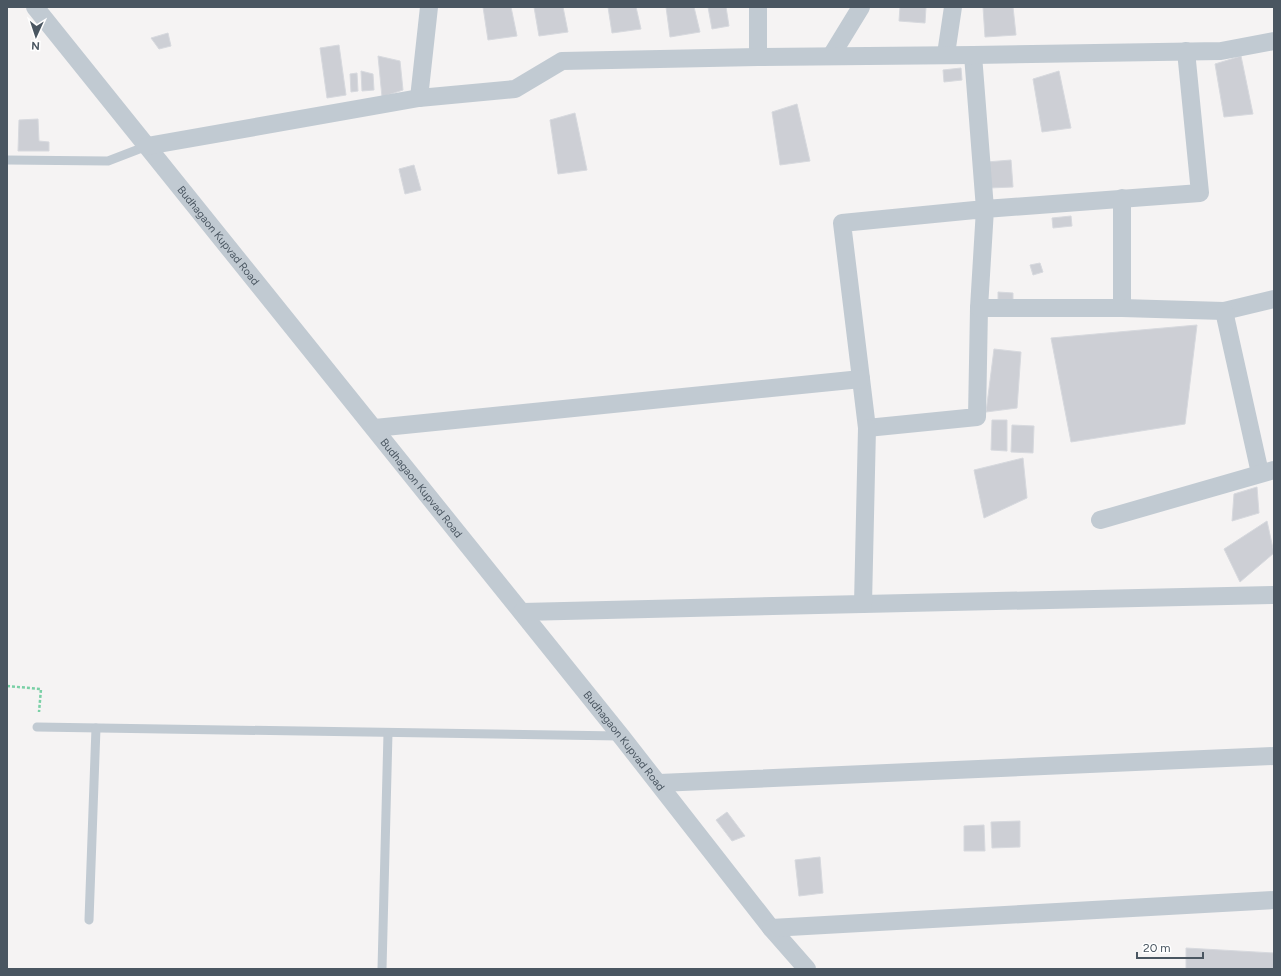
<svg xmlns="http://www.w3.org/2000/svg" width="1281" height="976" viewBox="0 0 1281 976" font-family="Figtree,sans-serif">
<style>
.building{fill:#cdcfd5;stroke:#d7d9de}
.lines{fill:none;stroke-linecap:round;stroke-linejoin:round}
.path{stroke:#7ad0a6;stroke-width:2.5;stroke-dasharray:3 2;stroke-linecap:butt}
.lane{stroke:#c1cad2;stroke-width:9}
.street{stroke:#c1cad2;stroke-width:18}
.labels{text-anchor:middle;stroke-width:3.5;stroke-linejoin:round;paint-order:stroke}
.street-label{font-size:11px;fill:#4a5661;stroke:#fff}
</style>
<rect width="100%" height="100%" fill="#f5f3f3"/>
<g class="building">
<path d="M483 7H511L517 36 488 40Z"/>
<path d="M534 7H563L568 32 539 36Z"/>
<path d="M608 7H636L641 29 612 33Z"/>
<path d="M666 7H694L700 32 670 37Z"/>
<path d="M708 7H726L729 26 712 29Z"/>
<path d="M900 7H926L925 23 899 21Z"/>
<path d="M983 7H1013L1016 35 985 37Z"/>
<path d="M168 33 171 46 159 49 151 38Z"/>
<path d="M339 45 346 95 327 98 320 48Z"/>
<path d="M378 56 400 61 403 90 382 97Z"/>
<path d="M1241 56 1253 114 1224 117 1215 64Z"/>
<path d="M961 68 962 80 944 82 943 70Z"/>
<path d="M361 71 373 74 374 90 362 91Z"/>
<path d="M1059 71 1071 128 1042 132 1033 79Z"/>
<path d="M357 73 358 91 351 92 350 74Z"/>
<path d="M797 104 810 161 780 165 772 112Z"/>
<path d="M575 113 587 170 558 174 550 120Z"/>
<path d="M38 119 39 141 49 142V151H18L19 120Z"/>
<path d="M1011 160 1013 187 989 188 987 162Z"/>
<path d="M414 165 421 190 405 194 399 169Z"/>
<path d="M1071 216 1072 226 1053 228 1052 218Z"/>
<path d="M1040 263 1043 272 1033 275 1030 265Z"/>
<path d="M998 292 1013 293V302L998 301Z"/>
<path d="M1197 325 1185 424 1071 442 1051 338Z"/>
<path d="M994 349 1021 352 1017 408 986 412Z"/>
<path d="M992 420H1007V451L991 450Z"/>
<path d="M1012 425 1034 426 1033 453 1011 452Z"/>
<path d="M1023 458 1027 498 984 518 974 470Z"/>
<path d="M1257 487 1259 513 1232 521 1234 494Z"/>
<path d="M1267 521 1274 553 1240 582 1224 549Z"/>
<path d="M727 812 745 836 732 841 716 820Z"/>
<path d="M1020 821V847L992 848 991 822Z"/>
<path d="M984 825 985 851H964V826Z"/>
<path d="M820 857 823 893 799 896 795 860Z"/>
<path d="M1186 948 1274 953V969H1186Z"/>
</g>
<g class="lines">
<path class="path" d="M7 686 41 689 39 712"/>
<g class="lane">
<path d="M7 160 108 161 147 146"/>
<path d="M37 727 620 736"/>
<path d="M89 920 96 728"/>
<path d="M382 969 388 733"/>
</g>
<g class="street">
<path id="s1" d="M35 7 621 736 771 928 807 969"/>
<path d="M946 54 953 7"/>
<path d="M973 55 985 209 842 223 867 428 977 417 979 308 985 209 1200 193 1186 51"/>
<path d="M831 56 861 7"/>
<path d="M758 57V7"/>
<path d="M419 98 429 7"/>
<path d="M147 146 419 98 515 89 562 61 758 57 973 55 1221 51 1274 41"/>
<path d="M1122 198V308"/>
<path d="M979 308H1122L1224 311 1274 299"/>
<path d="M1224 311 1260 473"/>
<path d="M375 428 861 379"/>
<path d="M1100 520 1274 470"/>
<path d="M863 604 1274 595"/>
<path d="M522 612 863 604 867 428"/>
<path d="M659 783 1274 756"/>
<path d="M771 928 1274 900"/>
</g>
</g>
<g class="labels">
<g class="street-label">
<text dy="4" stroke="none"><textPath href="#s1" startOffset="293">Budhagaon Kupvad Road</textPath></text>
<text dy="4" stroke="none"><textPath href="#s1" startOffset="617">Budhagaon Kupvad Road</textPath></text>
<text dy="4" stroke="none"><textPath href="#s1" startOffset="941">Budhagaon Kupvad Road</textPath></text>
</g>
</g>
<rect width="1281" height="976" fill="none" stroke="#4a5661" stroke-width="16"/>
<g transform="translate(36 36) rotate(183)" stroke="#ffffff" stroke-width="3" paint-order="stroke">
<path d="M0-3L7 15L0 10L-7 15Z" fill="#4a5661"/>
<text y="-6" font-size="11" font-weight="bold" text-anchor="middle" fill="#4a5661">N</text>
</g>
<path d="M1137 952v6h66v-6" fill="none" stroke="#4a5661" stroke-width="2"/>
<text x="1143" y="952" font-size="12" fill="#4a5661" stroke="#ffffff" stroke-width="3" paint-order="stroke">20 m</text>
</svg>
